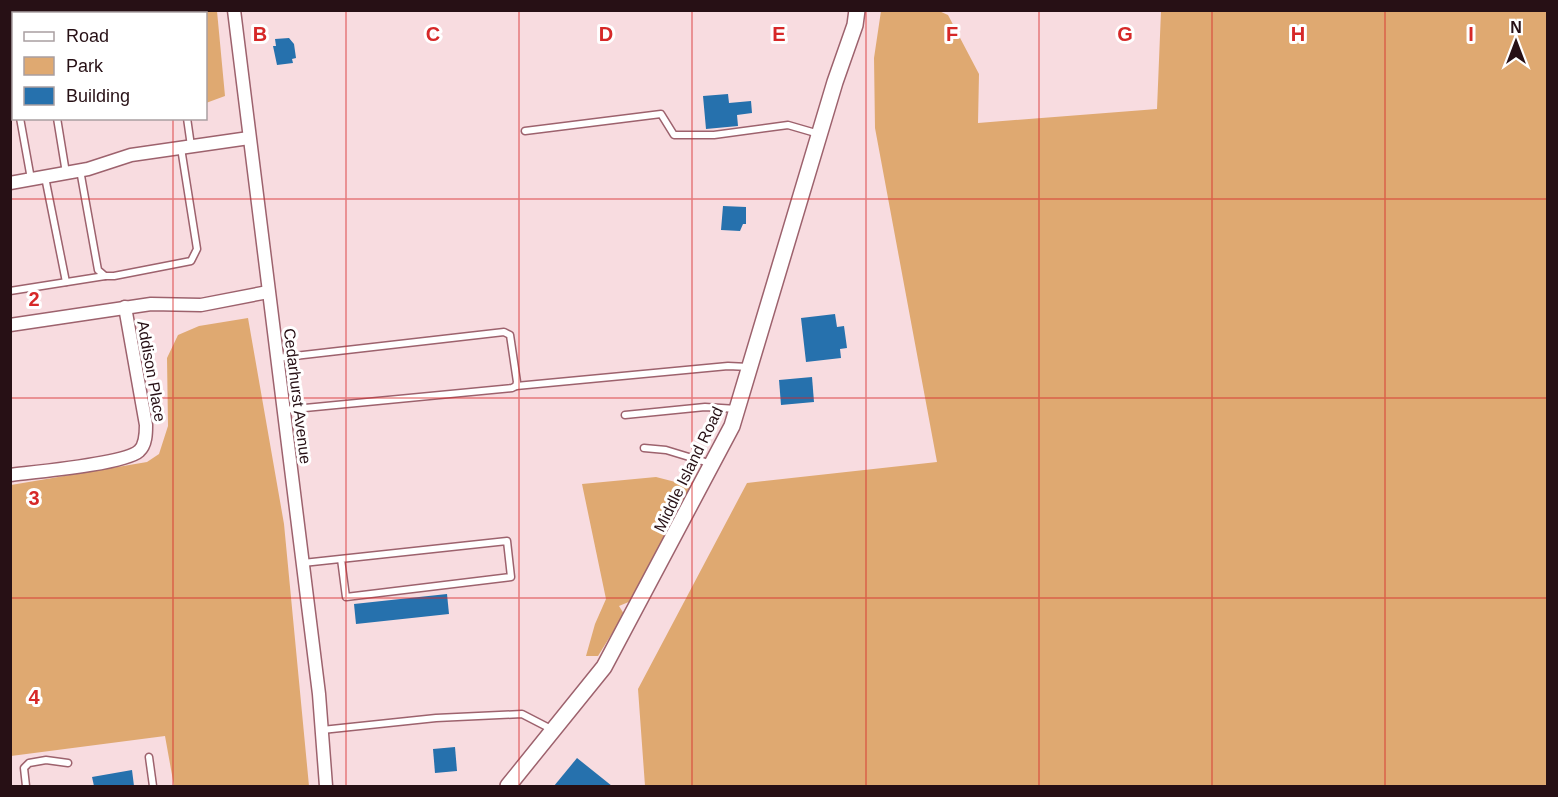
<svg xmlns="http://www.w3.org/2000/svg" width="1558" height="797" viewBox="0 0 1558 797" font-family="Arial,sans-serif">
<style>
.green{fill:#dfa971}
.building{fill:#2671ad}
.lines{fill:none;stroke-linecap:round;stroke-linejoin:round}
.service-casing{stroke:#9d626d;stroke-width:9}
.minor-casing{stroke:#9d626d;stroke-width:15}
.tertiary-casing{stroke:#9d626d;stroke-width:18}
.service{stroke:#fff;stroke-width:6}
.minor{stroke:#fff;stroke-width:12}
.tertiary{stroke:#fff;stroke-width:15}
.grid{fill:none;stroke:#d62828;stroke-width:1.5;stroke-opacity:0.55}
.labels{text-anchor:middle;stroke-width:6;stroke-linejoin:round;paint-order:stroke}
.street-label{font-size:16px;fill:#271015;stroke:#fff}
.grid-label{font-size:20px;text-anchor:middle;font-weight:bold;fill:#d62828;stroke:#fff;stroke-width:6;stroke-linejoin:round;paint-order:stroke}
</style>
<rect width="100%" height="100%" fill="#f8dce0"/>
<g class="green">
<path d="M11 10 217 11 225 96 206 103V14H14L13 46 11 47Z"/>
<path d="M881 11H939L948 15 979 74 978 123 1157 109 1161 11H1547V786H645L638 689 747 483 937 462 875 128 874 58Z"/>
<path d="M248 318 284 524 309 786H174L165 736 11 756V485L147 462 159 454 168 426 167 358 178 335 199 326Z"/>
<path d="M656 477 691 486 664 545 631 601 619 606 624 614 598 656H586L595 624 606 599 582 484Z"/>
</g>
<g class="building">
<path d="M289 38 294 44 296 58 292 59 293 63 277 65 273 46H276L275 39Z"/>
<path d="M728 94 729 103 751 101 752 113 737 115 738 126 706 129 703 96Z"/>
<path d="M723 206 746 207V224H743L740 231 721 230Z"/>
<path d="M835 314 837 327 844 326 847 348 840 349 841 358 806 362 801 318Z"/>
<path d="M812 377 814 402 781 405 779 380Z"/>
<path d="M447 594 449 614 356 624 354 604Z"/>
<path d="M455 747 457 771 435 773 433 749Z"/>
<path d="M577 758 612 786H554Z"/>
<path d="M132 770 134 786H94L92 777Z"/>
</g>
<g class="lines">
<g class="service-casing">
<g id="service">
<path d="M10 72H14"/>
<path d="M10 77 14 82"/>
<path d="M20 118 31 179"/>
<path d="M57 118 66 173"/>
<path d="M187 118 191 146"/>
<path d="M525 131 661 114 674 135H714L788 125 819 134"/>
<path d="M80 170 98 270 105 276H114L191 261 197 249 181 148"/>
<path d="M45 177 66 282"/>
<path d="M10 291 105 276"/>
<path d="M277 358 504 332 510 335 517 382 516 386 512 388 284 410"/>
<path d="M516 386 728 366 749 367"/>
<path d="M625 415 705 407 737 409"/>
<path d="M644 448 666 450 712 464"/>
<path d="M303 563 507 541 511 577 346 597 341 559"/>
<path d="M322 730 436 718 522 714 553 730"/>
<path d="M149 757 153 786"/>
<path d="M26 786 24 768 29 763 46 760 68 763"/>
</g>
</g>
<g class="minor-casing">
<g id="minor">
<path d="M234 10 319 694 326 786"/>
<path d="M10 183 88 169 131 155 249 138"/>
<path d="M10 325 151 304 201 305 268 292"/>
<path d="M10 475C34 472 125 464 139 451 146 445 146 433 146 425L125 307"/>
</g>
</g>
<g class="tertiary-casing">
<path id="tertiary" d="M508 786 604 667 732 426 835 82 855 25 857 10"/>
</g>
<use href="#service" class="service"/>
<use href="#minor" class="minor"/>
<use href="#tertiary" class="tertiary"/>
</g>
<path class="grid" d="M173 10V14M346 10V786M519 10V786M692 10V786M866 10V786M1039 10V786M1212 10V786M1385 10V786M173 118V786M10 199H1548M10 398H1548M10 598H1548"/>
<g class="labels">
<g class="street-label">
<text transform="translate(152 371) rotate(80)" y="6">Addison Place</text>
<text transform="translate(298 396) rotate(83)" y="6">Cedarhurst Avenue</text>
<text transform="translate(688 469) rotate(-64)" y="6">Middle Island Road</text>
</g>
</g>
<g class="grid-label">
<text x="260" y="41">B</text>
<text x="433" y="41">C</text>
<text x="606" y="41">D</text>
<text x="779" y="41">E</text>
<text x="952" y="41">F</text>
<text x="1125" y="41">G</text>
<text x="1298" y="41">H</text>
<text x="1471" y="41">I</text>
<text x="34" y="306">2</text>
<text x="34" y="505">3</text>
<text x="34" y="704">4</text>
</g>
<rect width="1558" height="797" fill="none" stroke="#271015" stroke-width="24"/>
<rect x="12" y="12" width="195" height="108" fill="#ffffff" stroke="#a99fa1" stroke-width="1.5"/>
<rect x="24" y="32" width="30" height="9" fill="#ffffff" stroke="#a99fa1" stroke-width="1.5"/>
<text x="66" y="42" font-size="18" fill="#271015">Road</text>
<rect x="24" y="57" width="30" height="18" fill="#dfa971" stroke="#a99fa1" stroke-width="1.5"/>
<text x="66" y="72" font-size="18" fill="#271015">Park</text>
<rect x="24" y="87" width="30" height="18" fill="#2671ad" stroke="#a99fa1" stroke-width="1.5"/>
<text x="66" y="102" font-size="18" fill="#271015">Building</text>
<g transform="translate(1516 42)" stroke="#ffffff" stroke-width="4.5" paint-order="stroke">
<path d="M0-4.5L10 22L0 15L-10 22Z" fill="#271015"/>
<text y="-9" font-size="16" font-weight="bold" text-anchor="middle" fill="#271015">N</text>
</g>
</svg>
